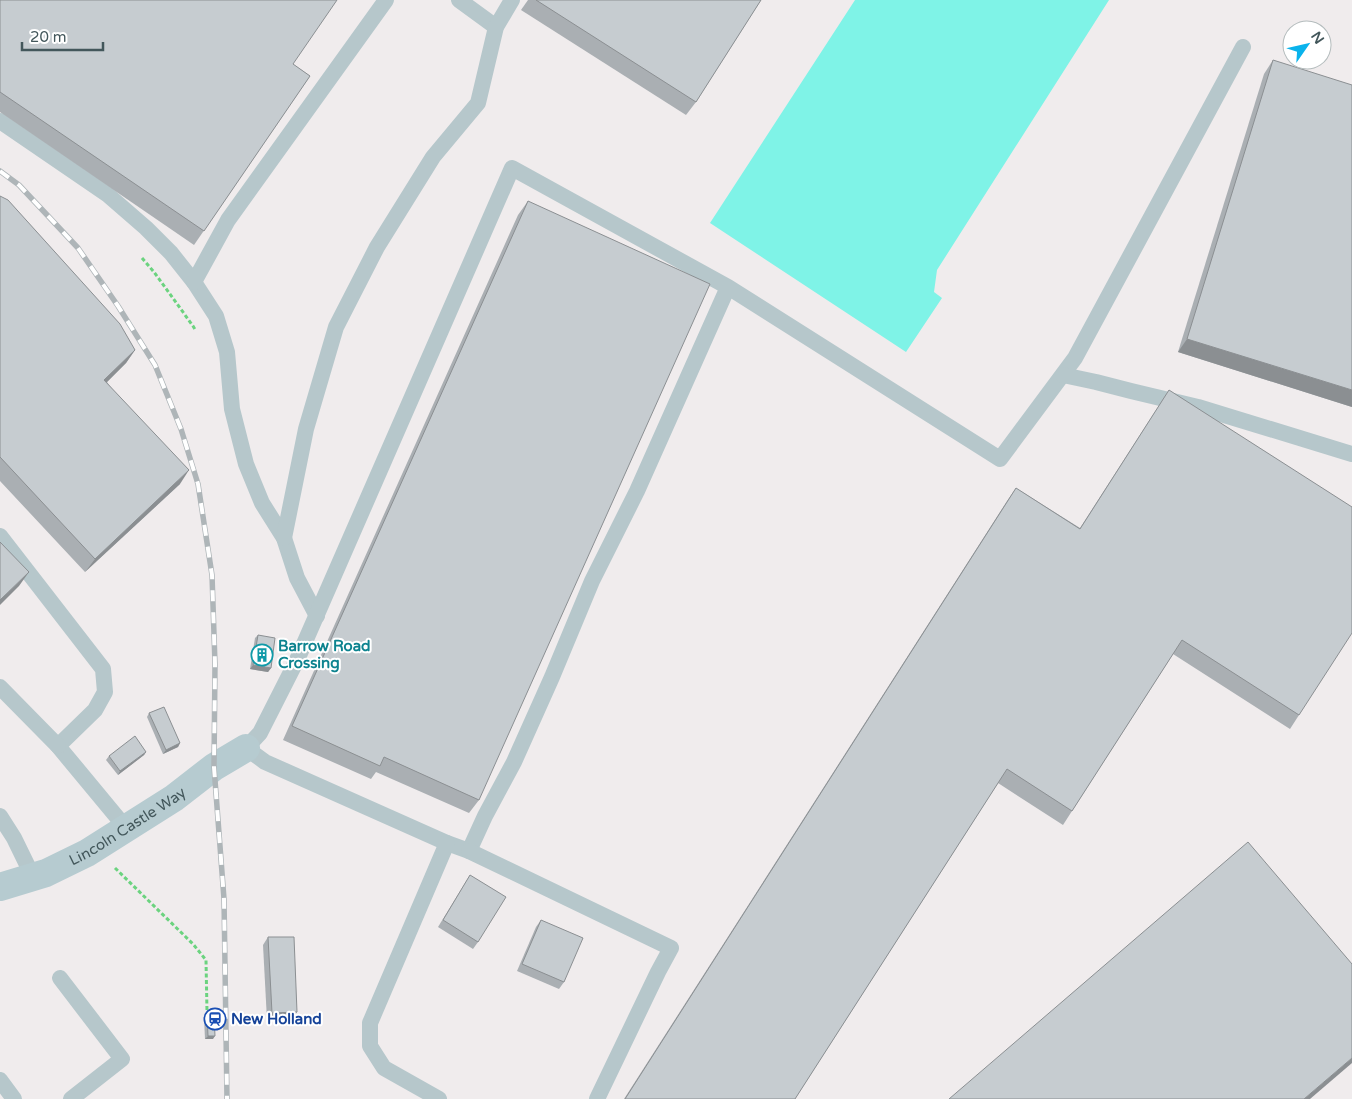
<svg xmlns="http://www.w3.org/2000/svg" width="1352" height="1099" viewBox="0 0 1352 1099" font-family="'Varela Round',sans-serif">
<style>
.water{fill:#7ff3e7}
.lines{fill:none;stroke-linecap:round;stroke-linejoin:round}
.path{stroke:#6bd37f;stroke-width:3;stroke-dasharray:4 2.5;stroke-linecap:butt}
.service{stroke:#b6c7cb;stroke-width:16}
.secondary{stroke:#b6cbd0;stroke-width:28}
.rail-casing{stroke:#aeb5b8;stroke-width:5.5}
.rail{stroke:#fff;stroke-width:4;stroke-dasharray:11;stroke-linecap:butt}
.wall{fill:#aaafb3}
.shaded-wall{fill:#8b8f92}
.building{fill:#c6ccd0;stroke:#8b8f92}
.labels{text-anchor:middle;stroke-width:4;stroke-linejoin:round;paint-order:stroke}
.culture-label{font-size:15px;font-weight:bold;fill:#0d838f;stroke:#fff;text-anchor:start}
.street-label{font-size:15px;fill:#43575b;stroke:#fff}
.transit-label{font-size:15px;font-weight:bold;fill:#164399;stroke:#fff;text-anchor:start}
</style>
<rect width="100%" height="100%" fill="#f0eced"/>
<path class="water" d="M855 0H1109L937 270 934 292 942 298 906 352 710 223Z"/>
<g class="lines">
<g class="path">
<path d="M142 258 154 272 193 326 196 331"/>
<path d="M115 868 193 944 206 960 207 1012 211 1011"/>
</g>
<g class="service">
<path d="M459 0 496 27"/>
<path d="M0 121 108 195 146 228 171 253 194 282 216 316 227 352 232 409 246 464 262 503 284 538 297 578 317 616"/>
<path d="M194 282 228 220 386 0"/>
<path d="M728 287 637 491 592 581 552 677 514 762 485 816 469 851 447 843 265 762 246 748 260 733 297 660 512 168 728 287 1000 459 1075 358 1243 47"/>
<path d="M1063 375 1096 382 1131 391 1198 407 1352 454"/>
<path d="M0 536 103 669 105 692 95 710 58 746 126 828"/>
<path d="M284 538 306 429 336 327 377 247 433 157 478 103 496 27 512 0"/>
<path d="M0 687 58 746"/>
<path d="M0 816 14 838 33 877"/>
<path d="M469 851 671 948 658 972 597 1099"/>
<path d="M60 978 122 1059 71 1099"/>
<path d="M0 1080 14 1099"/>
<path d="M439 1099 384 1068 370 1046V1023L447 843"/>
</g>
<path class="secondary" id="s1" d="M0 887 46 873 87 853 174 798 214 767 246 748"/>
<g class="rail-casing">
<path id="rail" d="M0 171 19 185 78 248 118 306 155 365 181 429 198 484 212 575 215 664 214 767 224 899 227 1099"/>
</g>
<use href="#rail" class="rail"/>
</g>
<g class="wall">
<path d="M0 0 293 64 310 76 194 245 0 112Z"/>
<path d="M528 0H761L696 102 686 115 521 10Z"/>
<path d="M1273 60 1352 407 1178 352 1264 74Z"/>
<path d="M0 196 135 350 126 363 107 382 180 484 85 572 0 481Z"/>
<path d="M528 201 479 800 469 813 376 772 371 779 283 740 518 215Z"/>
<path d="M1169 390 1299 715 1290 729 1173 654 1063 825 998 783 795 1099H624L1007 501 1016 488 1080 528Z"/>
<path d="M258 635 271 668 268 672 250 669 255 638Z"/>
<path d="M149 713 180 743 178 747 163 754 147 717Z"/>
<path d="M146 752 144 755 118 775 106 760 109 756Z"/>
<path d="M470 875 478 942 473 949 438 927Z"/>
<path d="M541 920 564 982 559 989 517 971 536 927Z"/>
<path d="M268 937 292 1019 267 1020 263 945Z"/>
<path d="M207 1014 213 1039H205L204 1018Z"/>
</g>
<g class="shaded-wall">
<path d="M1187 339 1352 390V407L1178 352Z"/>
<path d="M135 350 126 363 95 394 104 380Z"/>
<path d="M189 470 180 484 85 572 95 559Z"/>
<path d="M29 572 19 586 0 605V600Z"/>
<path d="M253 665 271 668 268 672 250 669Z"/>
<path d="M180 743 178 747 163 754 166 750Z"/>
<path d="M146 752 144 755 118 775 120 771Z"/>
<path d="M297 1012 292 1019 267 1020 272 1013Z"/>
<path d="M208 1036H215L213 1039H205Z"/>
<path d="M1352 1058V1063L1310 1099H1304Z"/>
</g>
<g class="building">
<path d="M0 0H337L293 64 310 76 204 231 0 92Z"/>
<path d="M536 0H761L696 102Z"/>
<path d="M1273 60 1352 85V390L1187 339Z"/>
<path d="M0 196 8 200 120 324 135 350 104 380 189 470 95 559 0 457Z"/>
<path d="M528 201 710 284 479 800 384 757 380 766 292 726Z"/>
<path d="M1169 390 1352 507V633L1299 715 1182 640 1072 811 1007 769 795 1099H625L1016 488 1080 529Z"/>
<path d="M0 542 29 572 0 600Z"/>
<path d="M258 635 275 638 271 668 253 665Z"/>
<path d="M164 707 180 743 166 750 149 713Z"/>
<path d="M135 736 146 752 120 771 109 756Z"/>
<path d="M1248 842 1352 964V1058L1304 1099H949Z"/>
<path d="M470 875 506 897 478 942 443 920Z"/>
<path d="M541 920 583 938 564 982 522 964Z"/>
<path d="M268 937H294L297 1012 272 1013Z"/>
<path d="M207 1014H214L215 1036H208Z"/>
</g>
<defs>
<g id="building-ring" transform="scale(1.125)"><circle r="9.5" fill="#fff" stroke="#0f9aa8" stroke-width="1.5"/><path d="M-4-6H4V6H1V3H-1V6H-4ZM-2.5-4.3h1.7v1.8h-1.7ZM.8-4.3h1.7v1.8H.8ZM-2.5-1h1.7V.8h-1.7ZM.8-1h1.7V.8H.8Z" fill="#0f9aa8"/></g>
<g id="station-ring" transform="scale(1.125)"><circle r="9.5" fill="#fff" stroke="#1a4fb4" stroke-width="1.5"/><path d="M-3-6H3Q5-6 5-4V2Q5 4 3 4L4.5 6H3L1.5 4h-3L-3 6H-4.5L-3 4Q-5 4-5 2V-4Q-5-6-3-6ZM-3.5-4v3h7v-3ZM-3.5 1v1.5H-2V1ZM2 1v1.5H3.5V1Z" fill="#1a4fb4"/></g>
</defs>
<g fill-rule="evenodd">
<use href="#building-ring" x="262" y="655"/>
<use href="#station-ring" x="215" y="1019"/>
</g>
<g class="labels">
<g class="culture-label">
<text x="278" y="651">Barrow Road<tspan x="278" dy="17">Crossing</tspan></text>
</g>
<g class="street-label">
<text dy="5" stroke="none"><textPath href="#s1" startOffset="142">Lincoln Castle Way</textPath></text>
</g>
<g class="transit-label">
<text x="231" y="1024">New Holland</text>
</g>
</g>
<g transform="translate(1307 45) rotate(56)"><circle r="24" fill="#ffffff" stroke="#b4bcbd"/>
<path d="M0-4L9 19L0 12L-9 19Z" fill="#0ab3ec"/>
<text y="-8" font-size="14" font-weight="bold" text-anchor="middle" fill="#43575b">N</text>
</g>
<path d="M22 42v8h81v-8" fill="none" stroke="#43575b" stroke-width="2.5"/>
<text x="30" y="42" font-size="15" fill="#43575b" stroke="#ffffff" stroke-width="4" paint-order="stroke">20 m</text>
</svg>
